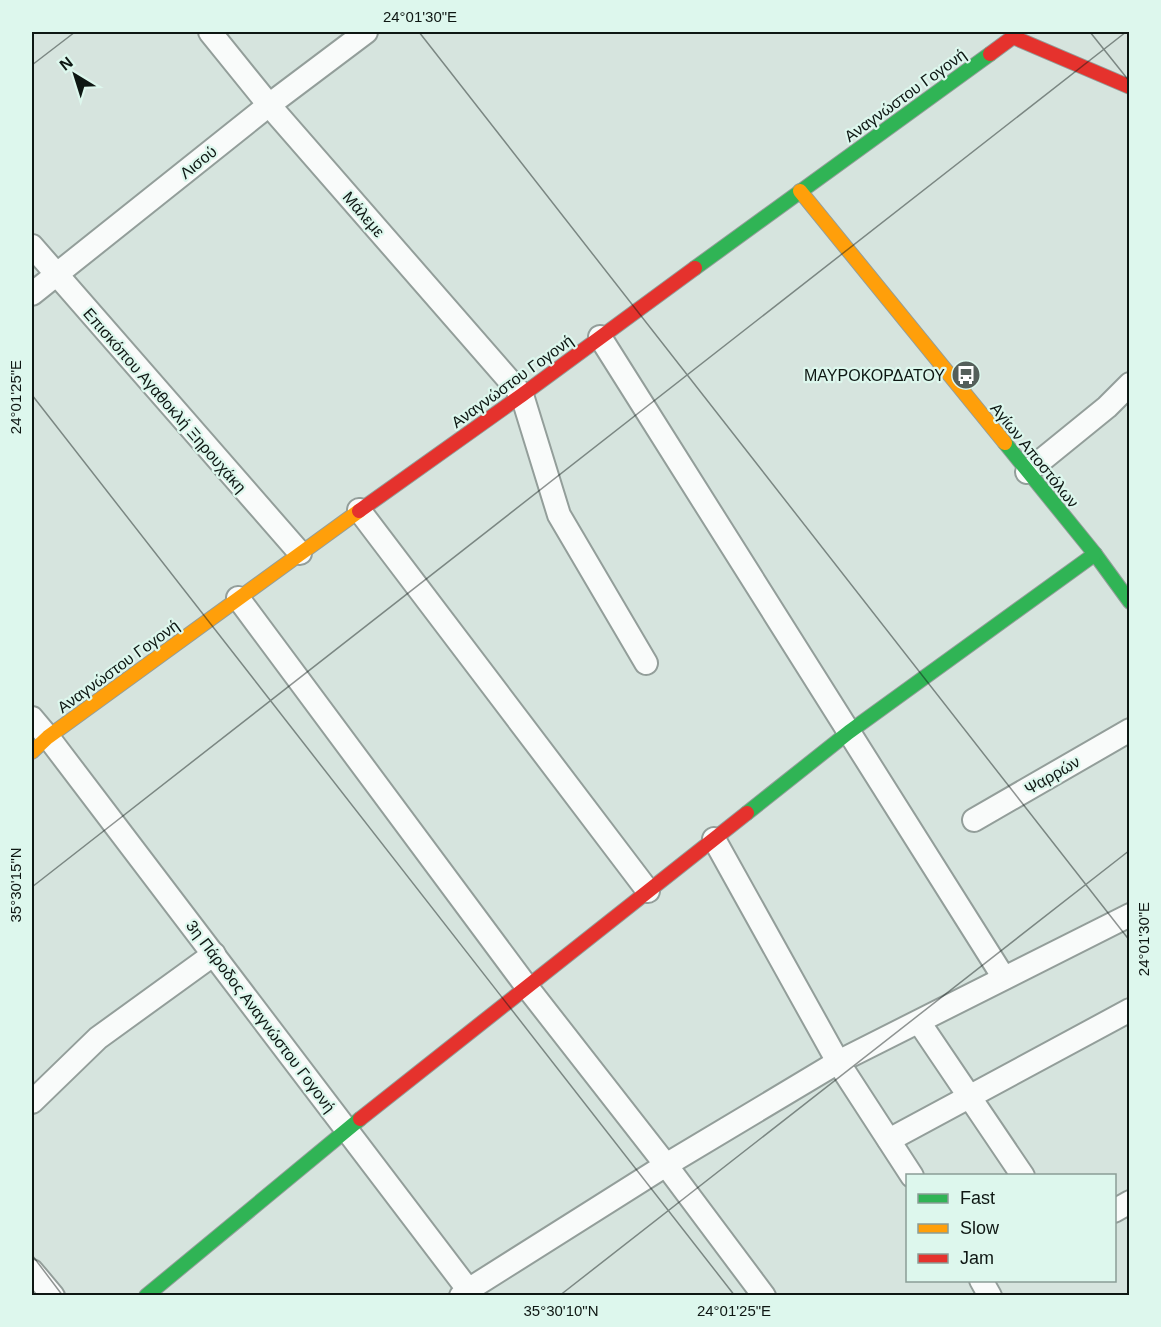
<svg xmlns="http://www.w3.org/2000/svg" width="1161" height="1327" viewBox="0 0 1161 1327" font-family="Arial,sans-serif">
<style>
.lines{fill:none;stroke-linecap:round;stroke-linejoin:round}
.street-casing{stroke:#939e9a;stroke-width:26}
.fast-casing{stroke:#939e9a;stroke-width:16}
.slow-casing{stroke:#939e9a;stroke-width:16}
.jam-casing{stroke:#939e9a;stroke-width:16}
.street{stroke:#f9fbfa;stroke-width:22}
.fast{stroke:#30b455;stroke-width:14}
.slow{stroke:#ff9f0a;stroke-width:14}
.jam{stroke:#e5322d;stroke-width:14}
.ticks{fill:none;stroke:#0e1713;stroke-width:1.5;stroke-opacity:0.45}
.labels{text-anchor:middle;stroke-width:4.5;stroke-linejoin:round;paint-order:stroke}
.street-label{font-size:16px;fill:#0e1713;stroke:#ddf7ed}
.poi-label{font-size:16px;fill:#0e1713;stroke:#ddf7ed;text-anchor:end}
.neatline{fill:none;stroke:#0e1713;stroke-width:2}
.ticks-label{font-size:15px;text-anchor:middle;fill:#0e1713}
</style>
<rect width="100%" height="100%" fill="#d6e4de"/>
<g class="lines">
<g class="street-casing">
<g id="street">
<path d="M210 32 269 105 522 395 559 515 646 663"/>
<path d="M32 246 300 553"/>
<path d="M32 294 269 105 366 32"/>
<path d="M600 337 1004 978"/>
<path d="M1027 472 1107 407 1130 384"/>
<path d="M359 510 648 891"/>
<path d="M238 598 527 987 666 1165 764 1296"/>
<path d="M32 718 48 737 473 1296"/>
<path d="M974 820 1130 730"/>
<path d="M714 839 838 1062 912 1176"/>
<path d="M919 1022 1023 1176"/>
<path d="M32 1102 98 1038 214 954"/>
<path d="M889 1140 1130 1010"/>
<path d="M1114 1211 1130 1202"/>
<path d="M32 1271 53 1296"/>
<path d="M981 1280 990 1296"/>
<path d="M461 1296 468 1290 666 1165 838 1062 1130 915"/>
</g>
</g>
<g class="fast-casing">
<g id="fast">
<path d="M695 268 990 54"/>
<path d="M1005 443 1095 554 1130 602"/>
<path d="M747 813 849 732 1095 554"/>
<path d="M146 1296 360 1119"/>
</g>
</g>
<g class="slow-casing">
<g id="slow">
<path d="M800 191 1005 443"/>
<path d="M32 752 48 737 359 511"/>
</g>
</g>
<g class="jam-casing">
<g id="jam">
<path d="M990 54 1013 37 1130 87"/>
<path d="M359 511 522 395 695 268"/>
<path d="M360 1119 747 813"/>
</g>
</g>
<use href="#street" class="street"/>
<use href="#fast" class="fast"/>
<use href="#slow" class="slow"/>
<use href="#jam" class="jam"/>
</g>
<path class="ticks" d="M419 32 1130 941M1090 32 1130 82M32 65 75 32M32 395 735 1296M32 887 1126 32M32 1255 63 1296M559 1296 1130 850"/>
<defs>
<g id="bus-disc" transform="scale(1.5)"><circle r="9.5" fill="#545f5a" stroke="#ddf7ed"/><path d="M-5-6H5V4H4V6H2V4H-2V6H-4V4H-5ZM-3.5-4V0h7V-4ZM-3.5 1.2v1.5H-2V1.2ZM2 1.2v1.5H3.5V1.2Z" fill="#fff"/></g>
</defs>
<g fill-rule="evenodd">
<use href="#bus-disc" x="966" y="375"/>
</g>
<g class="labels">
<g class="street-label">
<text transform="translate(905 95) rotate(-36)" y="6">Αναγνώστου Γογονή</text>
<text transform="translate(198 162) rotate(-39)" y="6">Λισού</text>
<text transform="translate(364 214) rotate(49)" y="6">Μάλεμε</text>
<text transform="translate(512 381) rotate(-36)" y="6">Αναγνώστου Γογονή</text>
<text transform="translate(165 400) rotate(49)" y="6">Επισκόπου Αγαθοκλή Ξηρουχάκη</text>
<text transform="translate(1035 455) rotate(51)" y="6">Αγίων Αποστόλων</text>
<text transform="translate(118 666) rotate(-36)" y="6">Αναγνώστου Γογονή</text>
<text transform="translate(1052 775) rotate(-30)" y="6">Ψαρρών</text>
<text transform="translate(261 1016) rotate(53)" y="6">3η Πάροδος Αναγνώστου Γογονή</text>
</g>
<g class="poi-label">
<text x="945" y="381">ΜΑΥΡΟΚΟΡΔΑΤΟΥ</text>
</g>
</g>
<rect width="1161" height="1327" fill="none" stroke="#ddf7ed" stroke-width="66"/>
<rect x="906" y="1174" width="210" height="108" fill="#ddf7ed" stroke="#8a9d96" stroke-width="1.5"/>
<rect x="918" y="1194" width="30" height="9" fill="#30b455" stroke="#8a9d96" stroke-width="1.5"/>
<text x="960" y="1204" font-size="18" fill="#0e1713">Fast</text>
<rect x="918" y="1224" width="30" height="9" fill="#ff9f0a" stroke="#8a9d96" stroke-width="1.5"/>
<text x="960" y="1234" font-size="18" fill="#0e1713">Slow</text>
<rect x="918" y="1254" width="30" height="9" fill="#e5322d" stroke="#8a9d96" stroke-width="1.5"/>
<text x="960" y="1264" font-size="18" fill="#0e1713">Jam</text>
<g transform="translate(75 75) rotate(322)" stroke="#ddf7ed" stroke-width="4.5" paint-order="stroke">
<path d="M0-4.5L10 22L0 15L-10 22Z" fill="#0e1713"/>
<text y="-9" font-size="16" font-weight="bold" text-anchor="middle" fill="#0e1713">N</text>
</g>
<rect x="33" y="33" width="1095" height="1261" class="neatline"/>
<g class="ticks-label">
<text x="420" y="22">24°01'30"E</text>
<text transform="translate(16 397) rotate(-90)" y="5">24°01'25"E</text>
<text transform="translate(16 885) rotate(-90)" y="5">35°30'15"N</text>
<text transform="translate(1144 939) rotate(-90)" y="5">24°01'30"E</text>
<text x="561" y="1316">35°30'10"N</text>
<text x="734" y="1316">24°01'25"E</text>
</g>
</svg>
